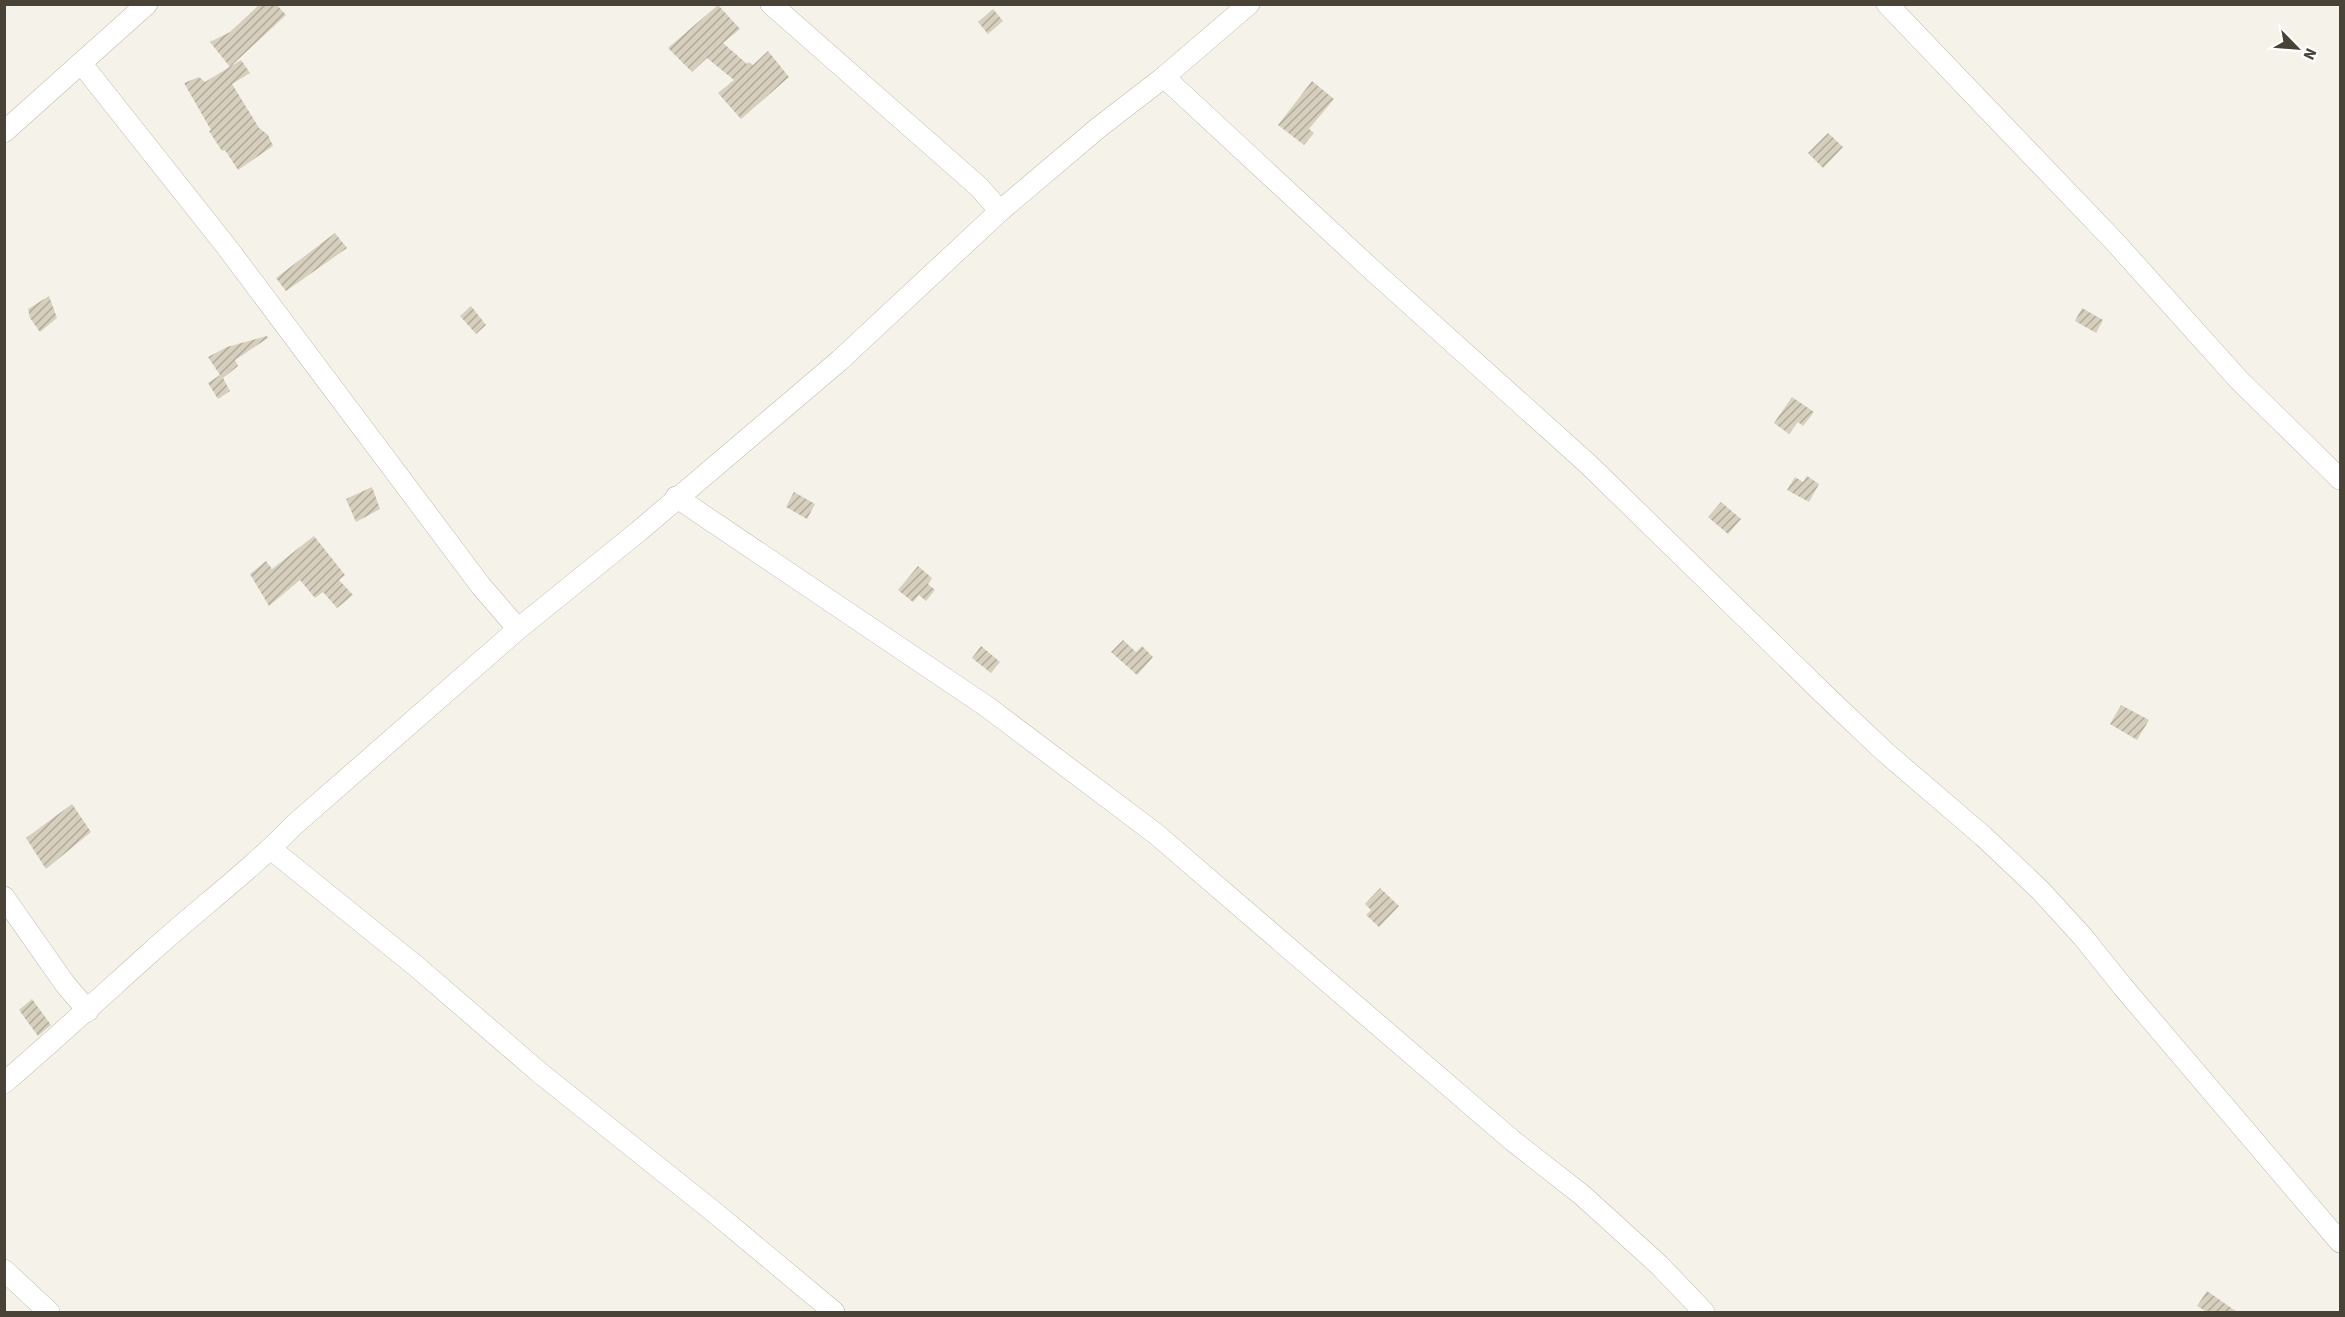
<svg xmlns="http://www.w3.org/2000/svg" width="2345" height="1317" viewBox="0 0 2345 1317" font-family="'Source Sans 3',sans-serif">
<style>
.building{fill:url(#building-hatch)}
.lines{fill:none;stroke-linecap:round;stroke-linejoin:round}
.street-casing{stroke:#c1bbab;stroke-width:22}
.street{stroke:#fff;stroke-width:21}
</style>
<defs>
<pattern id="building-hatch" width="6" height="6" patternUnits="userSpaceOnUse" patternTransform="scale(1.5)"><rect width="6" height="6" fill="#d7cfbe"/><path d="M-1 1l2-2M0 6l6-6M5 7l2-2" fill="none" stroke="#b0aa9b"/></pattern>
</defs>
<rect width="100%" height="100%" fill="#f5f2e9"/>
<g class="building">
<path d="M260 4H276L286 15 230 67 210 42 230 32Z"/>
<path d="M718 5 740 29 723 43 747 64 749 62 753 65 768 51 789 77 741 119 718 93 734 80 707 58 692 72 668 48Z"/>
<path d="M993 9 1003 21 988 34 978 22Z"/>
<path d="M241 60 250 73 232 84 259 128 268 135 273 146 238 170 225 150 222 151 209 131 211 130 184 83 199 77 205 82Z"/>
<path d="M1312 81 1334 99 1309 129 1314 133 1304 145 1278 125Z"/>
<path d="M1828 133 1843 147 1823 168 1808 153Z"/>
<path d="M335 233 347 248 286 291 276 278Z"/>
<path d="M49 296 57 318 40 332 30 318 28 309Z"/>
<path d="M471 306 486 325 476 334 460 316Z"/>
<path d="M2082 308 2103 320 2096 333 2075 321Z"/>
<path d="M267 336 268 338 235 360 238 366 223 378 230 391 218 399 208 383 220 375 208 357 227 347Z"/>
<path d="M1792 397 1814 412 1803 426 1798 422 1789 434 1774 423Z"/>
<path d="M1807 476 1819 484 1809 502 1787 490 1795 477 1803 482Z"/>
<path d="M372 487 380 509 356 522 346 499Z"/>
<path d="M794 492 815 504 807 519 786 507Z"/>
<path d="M1721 502 1741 519 1728 534 1708 517Z"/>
<path d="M314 536 345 575 339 580 353 595 337 608 323 592 315 598 300 580 269 606 250 574 266 561 272 569Z"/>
<path d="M918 566 932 578 928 584 935 590 926 601 919 595 913 602 898 590Z"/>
<path d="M1123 640 1136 652 1142 646 1153 657 1137 675 1111 652Z"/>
<path d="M981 646 1000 662 991 673 972 658Z"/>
<path d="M2121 705 2149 720 2137 740 2110 724Z"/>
<path d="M72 804 91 832 46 869 26 838Z"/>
<path d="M1380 888 1399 906 1379 927 1366 915 1371 910 1365 904Z"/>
<path d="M32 999 51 1025 38 1036 19 1010Z"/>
<path d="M2207 1291 2237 1312H2207L2197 1306Z"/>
</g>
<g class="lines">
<g class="street-casing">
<g id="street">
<path d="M771 4 979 187 1000 211"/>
<path d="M1887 4 2114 241 2239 380 2340 479"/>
<path d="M81 63 226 246 481 586 518 629"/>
<path d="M1164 77 1370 268 1588 464 1830 700 1885 752 1983 836 2040 890 2083 937 2123 987 2340 1242"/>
<path d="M4 132 147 4"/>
<path d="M676 497 986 706 1156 834 1513 1141 1582 1195 1659 1265 1704 1312"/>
<path d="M271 849 417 967 540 1073 714 1212 834 1312"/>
<path d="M4 897 65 984 88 1011"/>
<path d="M4 1083C54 1040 102 996 151 952 198 909 250 871 294 825L518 629 639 531 839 361 1000 211 1098 128 1164 77 1249 4"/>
<path d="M4 1270 49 1312"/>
</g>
</g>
<use href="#street" class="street"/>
</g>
<rect width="2345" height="1317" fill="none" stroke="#494337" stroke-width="12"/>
<g transform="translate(2297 48) rotate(115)" stroke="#ffffff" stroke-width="4.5" paint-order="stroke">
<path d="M0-4.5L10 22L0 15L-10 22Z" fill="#494337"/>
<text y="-9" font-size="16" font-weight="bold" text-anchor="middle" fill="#494337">N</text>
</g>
</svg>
